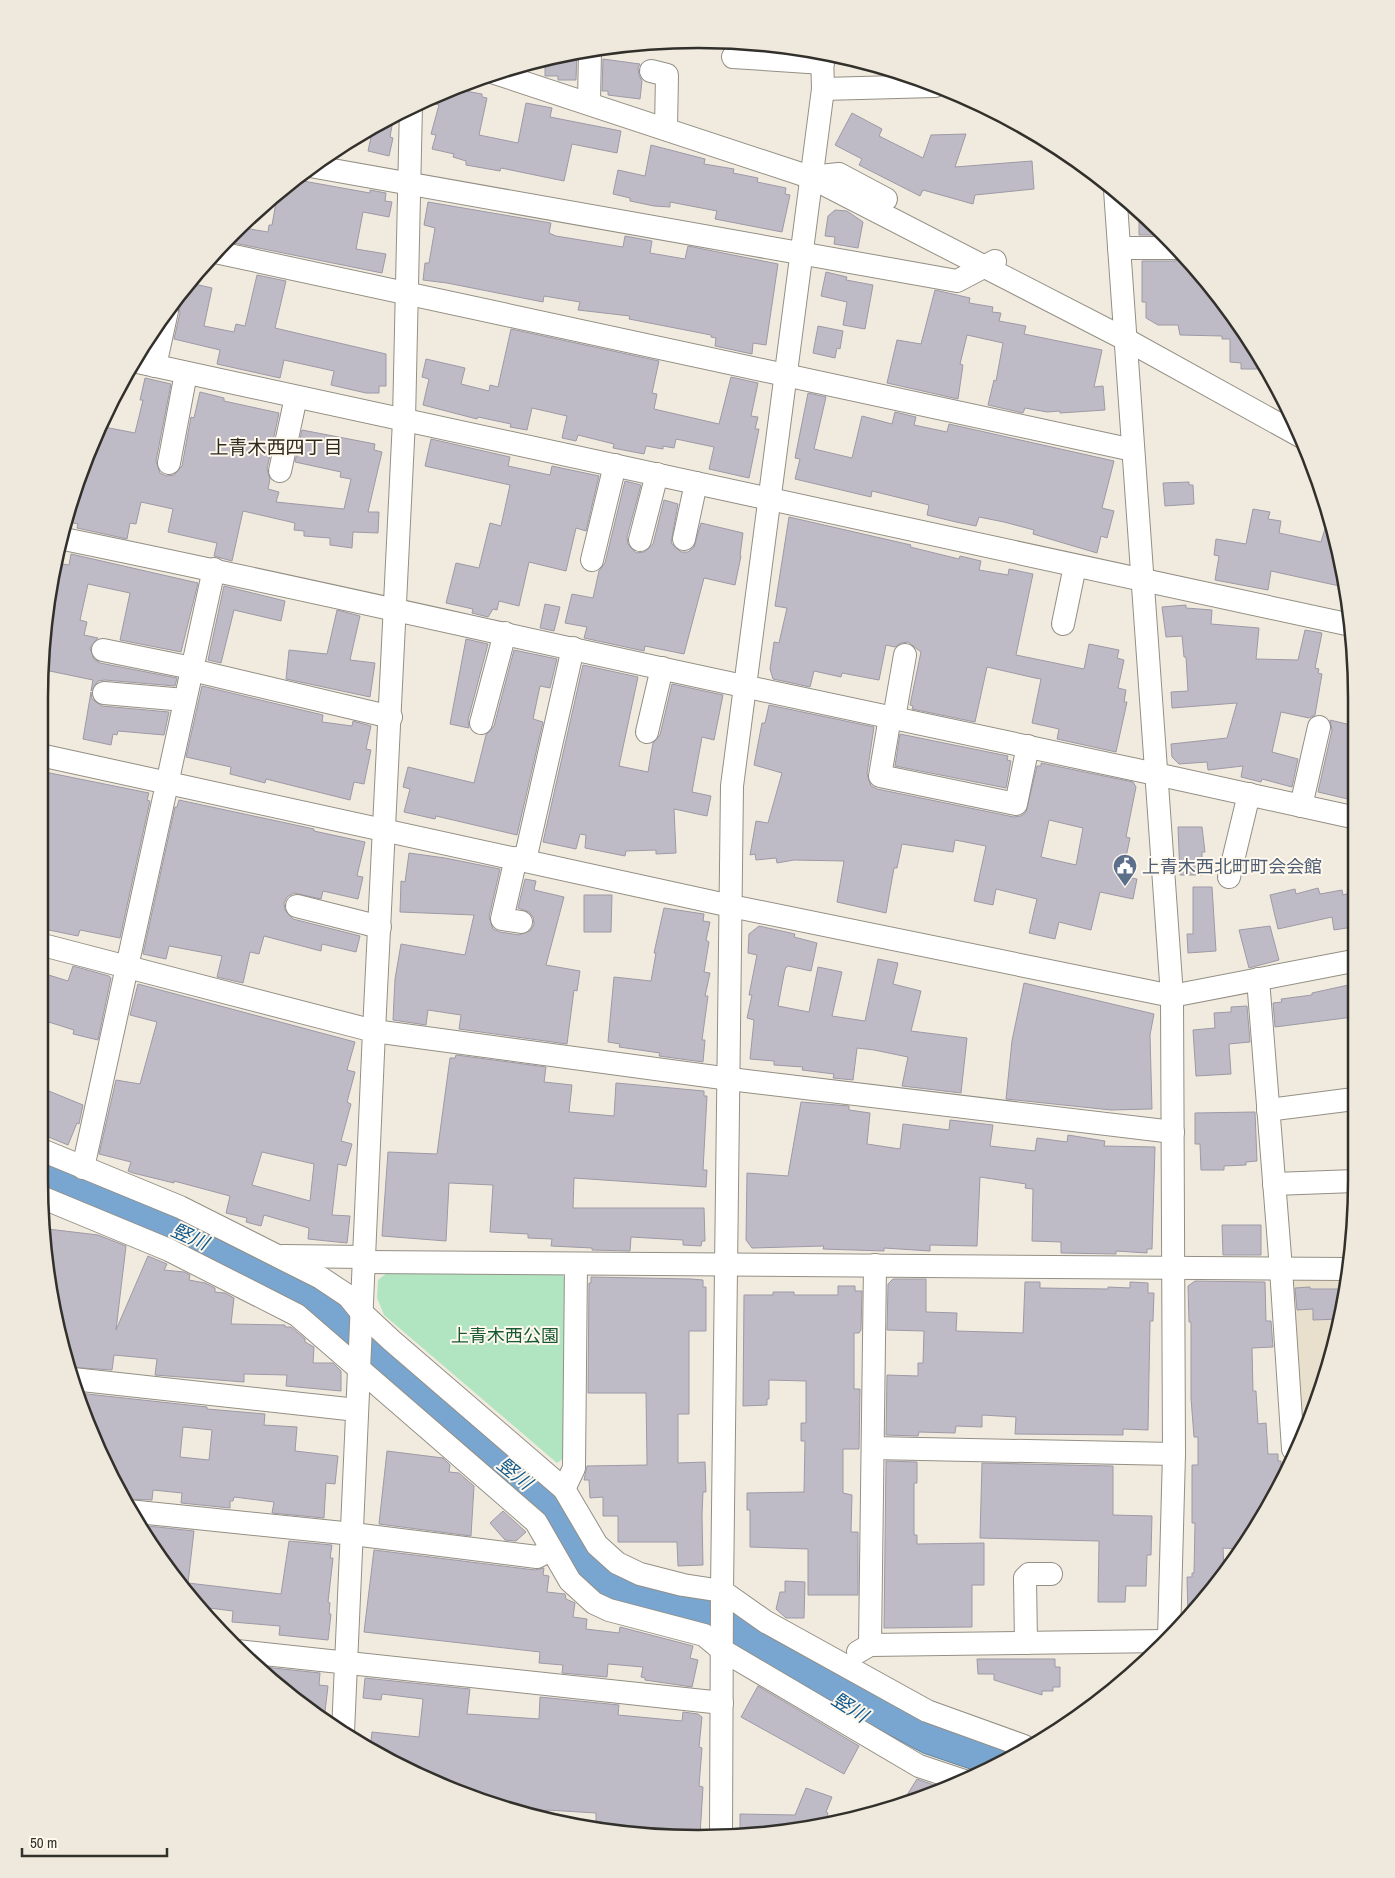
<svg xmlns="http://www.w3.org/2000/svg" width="1395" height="1878" font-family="'Archivo Narrow','Noto Sans JP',sans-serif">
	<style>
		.built { fill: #e8dfcd }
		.green { fill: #b1e5c1 }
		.water { fill: #78a6d1; stroke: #63839f }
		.building { fill: #bebbc7; stroke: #9d9aa6; fill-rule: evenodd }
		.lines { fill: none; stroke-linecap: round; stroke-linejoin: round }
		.minor-casing { stroke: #948f84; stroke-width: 24 }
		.minor { stroke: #fff; stroke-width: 22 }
		.labels { text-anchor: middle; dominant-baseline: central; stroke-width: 4; stroke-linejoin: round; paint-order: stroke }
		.service-label { font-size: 18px; fill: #4e5e75; stroke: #fff8ec; text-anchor: start }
		.park-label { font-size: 18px; fill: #185935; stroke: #fff8ec }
		.neighbourhood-label { font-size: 19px; fill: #2f2a21; stroke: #fff8ec }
		.water-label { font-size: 19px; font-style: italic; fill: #10598e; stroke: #fff8ec }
		.rim { fill: none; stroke: #32302b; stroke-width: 2.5 }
	</style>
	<rect width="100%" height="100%" fill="#f1ebdf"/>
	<path class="built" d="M1346 1277 1334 1351 1301 1431 1290 1282 1295 1278Z"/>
	<path class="green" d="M391 1270 560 1272 569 1283 570 1454 557 1463 384 1315 377 1298 378 1280Z"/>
	<path class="water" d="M39 1156 317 1281 541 1474 598 1553 692 1591 1017 1750 979 1772 923 1753 809 1692 619 1605 591 1590 300 1304 40 1186Z"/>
	<g class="building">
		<path d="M577 53 576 80H558V76H545V58Z"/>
		<path d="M603 59 640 64 638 68 639 75 642 81 640 99 608 95V91H602Z"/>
		<path d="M454 89 482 94V97L487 98 479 135 518 143 526 103 552 108 550 117 621 131 617 153 572 144 564 181 501 168 500 171 466 165V161L453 157 454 154 432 149 436 135 431 134 439 105 423 100Z"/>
		<path d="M852 113 882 129 879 136 923 158 931 135 966 134 955 167 1032 161 1034 189 975 195 973 204 923 190 920 196 859 165 862 159 835 145Z"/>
		<path d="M394 114 390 137 393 138 389 156 368 151 373 128Z"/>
		<path d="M651 145 705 159 704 164 734 169 733 173 758 178 757 182 786 188 785 194 790 195 782 232 715 219 717 211 670 202V207L654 206 630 201V198L613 194 618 170 645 176Z"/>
		<path d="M292 179 370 193V190L386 193 385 201 392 202 389 217 363 212 356 249 386 254 382 273 224 241 238 227 268 232 269 225H272L278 191Z"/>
		<path d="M428 202 551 223 549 233 556 236 623 247 625 236 652 241 650 253 685 259 688 246 778 264 766 345 753 343 752 354 715 346 716 338 711 337V335L629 319 630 316 578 310 580 302 544 296 543 302 447 283 423 280 425 263H429L435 228 424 225Z"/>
		<path d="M835 210 847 211 863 222 858 248 834 244 835 237 825 236 828 216Z"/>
		<path d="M1139 210 1151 222 1162 235H1139Z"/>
		<path d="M1184 257 1220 297 1262 369H1241V363L1230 362V339H1222V336L1180 335 1178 325H1158L1146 318V302H1142V261H1175Z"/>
		<path d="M826 272 847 277 846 280 873 285 865 329 843 325 847 302 821 296Z"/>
		<path d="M257 275 286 281 275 328 386 354V386H379V393H366L331 385 334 371 284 360 280 378 217 364 220 350 174 339 180 313 179 307 175 301 190 283 212 288 204 326 234 332 236 324 245 326Z"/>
		<path d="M935 290 970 298 969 303 993 307 992 312 1001 313 999 321 1026 326 1024 334 1102 350 1094 387 1103 386 1105 410 1060 413V411L1047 412 1025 408 1023 413 988 405 994 380 996 381 1003 343 967 335 960 364 963 365 958 399 887 383 897 340 921 344Z"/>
		<path d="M818 326 843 331 840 349 837 348 835 358 813 353Z"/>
		<path d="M511 329 659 361 652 393 657 394 654 409 719 424 731 377 758 383 751 416 758 417 755 429H759L749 478 709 469 714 447 676 439 674 448 663 446V449L646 446 644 454 613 448 614 444 578 435 576 441 562 438 567 416 532 408 527 430 510 427 511 424 478 417 477 419 423 405 429 379 422 377 426 359 465 368 461 384 489 391 490 385 498 387Z"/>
		<path d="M145 378 171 384 156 461 160 473 166 476 174 475 182 466 191 417 194 418 200 392 224 398V401L279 413 267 469 270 479 268 489 279 492 276 502 344 509 351 479 340 477 341 472 295 462 302 430 375 444 374 450 382 452 368 512H379L378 533 353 532 352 548 330 545V538L304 536V531L294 530 295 523 243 511 232 561 214 556 217 543 168 532 173 509 141 502 136 524 130 523 127 539 77 528 78 524 64 521 99 426 135 433 143 400H140Z"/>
		<path d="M808 393 826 397 814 449 852 458 862 416 892 424 895 412 916 417 914 425 947 432 949 424 1114 461 1102 508 1114 511 1107 538 1101 536 1097 553 1033 534 1034 530 1004 522 979 517 976 526 956 522 927 515 929 505 872 491 871 497 795 479 800 459 795 458Z"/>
		<path d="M431 439 510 457 508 466 550 475 552 466 599 476 586 531 576 528 566 571 529 562 519 606 499 601 497 610 493 609 488 617 472 613 473 609 446 603 456 563 479 568 490 523 501 526 510 485 425 466Z"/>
		<path d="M625 481 641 485 627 537 628 544 636 553 644 552 653 544 664 500 678 504 671 543 681 552H688L694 547 701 523 743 533 740 556H741L735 585 704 578 684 654 645 646 644 651 584 638 587 627 565 623 572 594 593 598 599 571 605 563Z"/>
		<path d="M1189 482V485H1193L1194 504 1165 506 1163 483Z"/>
		<path d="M1253 509 1270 512 1268 519 1281 521 1279 533 1321 542 1327 522 1344 587 1271 571 1268 590 1215 580 1219 556 1214 555 1216 539 1246 544Z"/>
		<path d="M789 517 911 545 910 547 959 559 960 556 981 561 979 570 1008 575 1009 569 1033 574 1016 655 1084 669 1089 644 1119 650 1117 658 1124 660 1118 688 1126 690 1124 702H1127L1116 752 1057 739 1059 729 1032 723 1041 679 1035 678 987 667 975 722 912 709 913 706 910 705 921 652 908 642 901 643 895 647 886 645 879 680 842 673 841 677 814 671 810 687 773 679 770 669 774 642 779 643 787 608 775 606Z"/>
		<path d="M71 554 198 583 181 652 120 640 130 593 88 584 80 620 87 622 84 635 98 638 90 648 94 659 100 663 177 678 175 686 105 680 98 681 91 691 93 680 40 669V655L55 563 69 565Z"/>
		<path d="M224 586 285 601 281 621 234 610 221 663 208 660Z"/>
		<path d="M545 604 560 607 554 631 540 628Z"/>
		<path d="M1186 605V608L1212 610 1211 624 1259 628 1256 659 1298 660 1305 630 1322 633 1315 668 1319 669 1318 673 1322 674 1315 715 1309 718 1281 712 1272 752 1298 759 1292 787 1262 779 1261 782 1241 777 1243 766 1208 770 1207 762 1179 764 1172 757 1171 744 1227 738 1237 703 1172 708 1171 692 1188 691 1186 657H1184L1182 636 1166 637 1162 607Z"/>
		<path d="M337 610 360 616 350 660 375 663 370 697 286 679 289 650 327 654Z"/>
		<path d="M466 639 488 644 468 720 469 728 450 724Z"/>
		<path d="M514 650 557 659 550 688 540 686 533 719 543 722 517 835 436 816 435 819 404 812 410 789 403 787 408 767 474 783 486 735 494 726Z"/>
		<path d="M583 665 638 677 619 766 648 772 653 743 660 735 672 684 723 695 714 740 702 737 692 792 711 796 707 816 674 809 676 853 656 854V850L626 851 625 856 585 848 586 835 580 834 576 849 543 842Z"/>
		<path d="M202 686 323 715 322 722 352 726 353 721 371 726 366 749 371 750 364 784 354 782 350 800 266 779 265 783 246 778 230 774 231 767 186 757Z"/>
		<path d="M91 692 92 699 102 706 169 712 164 735 118 731 117 735 113 734 111 745 83 739Z"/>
		<path d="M769 705 874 727 867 774 871 786 877 789 1014 817 1021 816 1026 812 1037 766H1041V763L1133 782 1136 787 1126 837 1130 838 1122 876 1137 879 1133 899 1100 892 1091 930 1059 922 1055 939 1029 933 1037 899 996 889 993 905 974 901 986 846 955 840 953 852 902 844 897 868H894L886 913 837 902 844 861 794 860 777 863 776 858 756 860 755 854 750 855 756 821 768 823 782 773 754 765 762 723H765ZM1049 820 1083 828 1076 865 1041 857Z"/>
		<path d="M1330 720 1351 725 1352 800 1318 792 1332 730Z"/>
		<path d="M900 734 1008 756 1007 760 1011 761 1006 788 895 766Z"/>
		<path d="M40 771 149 793 147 800 150 801 120 938 80 930 78 936 39 928Z"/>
		<path d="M179 800 314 829V831L365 842 357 876 363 877 358 899 323 891 321 899 294 893 287 897 284 903 285 910 293 919 360 936 356 952 322 944 321 951 264 936 259 954 250 952 243 983 217 977 222 956 169 946 166 959 143 954 175 807H177Z"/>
		<path d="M1178 827H1202L1205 852H1202V875H1180Z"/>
		<path d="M409 853 445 858 500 869 489 917 493 929 500 932 519 935 531 930 534 924 533 917 529 912 518 908 525 879 536 881 534 890 564 897 546 965 580 971 577 991 574 990 567 1044 459 1029 461 1015 428 1010 426 1025 393 1020 395 979 401 944 465 955 474 915 400 912 401 881 405 882Z"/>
		<path d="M1193 887H1212L1216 951 1188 953 1187 934H1193Z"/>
		<path d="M1318 888 1320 894 1342 890 1343 895 1350 893 1353 927 1334 930 1332 917 1278 929 1270 895 1295 889 1296 894Z"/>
		<path d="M584 895H612L611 932H584Z"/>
		<path d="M664 908 704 914 703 921 710 922 706 940 709 942 704 972 710 973 705 996H708L702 1040H705L703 1062 659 1056 660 1053 619 1047 620 1044 608 1042 614 977 651 981 656 953H654Z"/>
		<path d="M759 926 795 934 794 937 817 943 811 971 788 966 785 969 778 1006 809 1012 818 967 842 972 832 1016 865 1021 878 959 898 963 893 984 921 991 911 1031 967 1038 961 1093 902 1086 908 1057 874 1050 857 1048 853 1080 833 1078 834 1074 802 1070 803 1067 774 1065V1061L750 1059 754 1020 747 1018 752 995H749L757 955 748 953 749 934Z"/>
		<path d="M1270 926 1279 960 1249 968 1239 930Z"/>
		<path d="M73 966 109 976 111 978 98 1040 73 1034 74 1030 39 1019V972L68 981Z"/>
		<path d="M1024 983 1154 1014 1150 1035 1152 1109 1111 1110 1006 1099 1012 1041Z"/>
		<path d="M138 984 355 1042 347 1070 355 1072 347 1102 351 1104 341 1141 352 1144 346 1166 338 1164 332 1215 350 1216 347 1243 308 1239 309 1228 264 1215 261 1226 246 1222 247 1218 226 1213 230 1196 174 1181V1183L133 1173 128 1171 131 1162 99 1154 116 1080 140 1084 157 1022 130 1015ZM262 1152 314 1164 310 1201 252 1185Z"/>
		<path d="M1353 984V1017L1275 1027 1273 1003 1282 1002 1281 999 1312 995V993Z"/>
		<path d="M1247 1006 1250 1042 1229 1044 1231 1074 1196 1076 1193 1030 1215 1028 1214 1013 1231 1012V1007Z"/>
		<path d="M456 1055 546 1067 544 1082 572 1085 569 1112 614 1116 616 1083 704 1091V1096H707L703 1170H707L706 1187 574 1178 573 1208H704L705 1241H702L701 1246 683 1245V1240L631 1237 630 1251 592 1250V1248L551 1246 552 1239 528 1238V1234L490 1232 493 1185 449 1183 446 1241 382 1236 388 1152 437 1154 450 1058H455Z"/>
		<path d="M39 1087 83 1105 79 1124 77 1123 68 1145 39 1133Z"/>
		<path d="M801 1102 849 1106V1110L870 1113 867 1144 900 1149 903 1124 949 1130 950 1120 993 1125 990 1146 1035 1151 1037 1138 1067 1142 1068 1135 1105 1141 1104 1146 1155 1147 1152 1249H1147V1253L1116 1251V1254L1061 1253V1242L1032 1241 1033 1189 1025 1188 1026 1184 980 1177 977 1246 930 1245V1251L884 1248V1251L823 1249 824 1246 752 1248 746 1240 747 1173 788 1176Z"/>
		<path d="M1255 1112 1257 1161 1246 1162V1165L1224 1166V1170H1201L1200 1144H1195V1113Z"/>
		<path d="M1222 1225H1261V1255H1223Z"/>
		<path d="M48 1229 98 1235 126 1246 116 1330 148 1256 167 1264 164 1270 184 1272 190 1275 189 1280 205 1283 215 1288V1292L225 1293 234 1298 231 1324 285 1325V1327H291L305 1339V1342L314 1347 313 1363H333L341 1371V1391L286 1386 287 1375 244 1374V1382L155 1375 157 1359 114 1355 112 1370 68 1367 61 1351 47 1244Z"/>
		<path d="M591 1277 691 1279 703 1280V1287H706V1331H689V1414H678V1463L705 1462 706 1492H703L702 1515 703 1565 678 1566 677 1542H618V1516H603V1497L590 1498 589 1480H584L587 1466 647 1465 646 1393H588L589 1283H591Z"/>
		<path d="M893 1279H926V1312L957 1313 956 1331 1023 1333 1025 1282H1040V1288L1108 1289V1287L1130 1288V1282L1148 1283V1293H1154L1153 1321H1150L1148 1430 1123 1429V1435L1015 1434 1016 1417 982 1415V1427L956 1426 955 1433 919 1432 918 1436 886 1435 887 1375 918 1376V1363H923L924 1331 887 1330 888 1284Z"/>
		<path d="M1195 1281 1265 1282 1266 1321H1271L1273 1347 1252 1348 1253 1391H1256L1258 1424 1266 1423 1268 1454H1278V1461H1281V1478L1268 1510 1240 1549 1223 1548 1224 1572 1188 1619 1187 1577H1192V1573H1194L1195 1523H1192V1465H1198V1437H1194L1191 1398V1322H1189L1188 1286Z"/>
		<path d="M838 1286H855V1291H862L861 1330 859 1333H854V1389H860L859 1449H843V1493L852 1495 851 1532H858V1595H808V1549L750 1547V1510H747V1493L804 1492 805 1441H801V1423H806V1381L769 1380V1399H767V1405L743 1406 744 1295H773V1292H794V1295H838Z"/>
		<path d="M1310 1287V1289H1344L1339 1319 1313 1320V1309L1297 1310 1295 1288Z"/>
		<path d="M78 1393 207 1407V1409L265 1414 264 1425 297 1427 295 1451 338 1456 335 1484 326 1483 324 1518 272 1513 274 1502 234 1497 233 1501H230V1508L181 1503 182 1493 153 1490 152 1500 123 1499ZM183 1427 212 1430 209 1460 180 1457Z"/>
		<path d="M387 1451 443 1458 450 1465 449 1472 459 1473 474 1486 471 1536 379 1524Z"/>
		<path d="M886 1461 917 1462V1483H914V1535H917V1544L984 1543V1585H972V1627L884 1628Z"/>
		<path d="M982 1463 1113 1466V1515L1152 1516 1151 1555H1147L1146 1586H1126L1125 1602H1098L1099 1541 980 1538Z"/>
		<path d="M503 1511 526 1532 516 1541 505 1540 490 1523Z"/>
		<path d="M139 1525 194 1531 188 1583 281 1594 289 1541 332 1545 330 1558H333L328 1602 330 1603 329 1614H331L328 1640 279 1635 280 1626 232 1622 233 1611 201 1607Z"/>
		<path d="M374 1550 535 1570 544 1568 543 1575 549 1576 547 1592 565 1594 566 1599 575 1603 573 1617 587 1619 586 1629 619 1633 620 1627 693 1646 690 1658 698 1660 692 1687 645 1680V1678L641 1677 643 1667 608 1664 607 1677 562 1673 563 1665 539 1663 540 1652 364 1632Z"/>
		<path d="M785 1581 805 1582 804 1618H786L776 1609 780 1592H785Z"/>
		<path d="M977 1659H1055V1667H1060V1687H1053V1691H1042V1695L994 1680V1674H978Z"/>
		<path d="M255 1666 320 1673 319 1685 328 1686 324 1720 297 1703Z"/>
		<path d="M365 1678 470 1689 467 1714 539 1719 540 1697 619 1705 618 1715 682 1721 683 1712 698 1714 702 1717 699 1747 702 1748 699 1786 703 1787 700 1835 596 1828V1813L547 1810 546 1819 406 1771 370 1749 372 1732 419 1737 423 1699 382 1694 381 1700 363 1698Z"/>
		<path d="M758 1686 859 1746 844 1774 741 1717Z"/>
		<path d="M917 1779 948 1790 902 1803Z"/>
		<path d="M806 1788 832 1797 826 1812 828 1813 827 1816H835L836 1824 740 1838V1814L795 1815Z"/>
	</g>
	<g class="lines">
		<defs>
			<g id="minor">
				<path d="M733 57 823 63"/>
				<path d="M651 71 667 75 666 128"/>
				<path d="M495 73 810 177 1125 339 1302 437"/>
				<path d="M823 89 935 86"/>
				<path d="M589 102 590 51"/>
				<path d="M310 166 957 281 995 261"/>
				<path d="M810 177 839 174 886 199"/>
				<path d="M1115 190 1172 996 1174 1454 1169 1638"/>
				<path d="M1119 248H1175"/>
				<path d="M215 252 1133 450"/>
				<path d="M133 361 1351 625"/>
				<path d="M155 366 167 311"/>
				<path d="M169 463 186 373"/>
				<path d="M280 471 296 397"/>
				<path d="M59 538C290 585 518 638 748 687 949 730 1151 772 1352 817"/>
				<path d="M684 539 696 483"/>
				<path d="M640 540 657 474"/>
				<path d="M592 560 615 465"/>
				<path d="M1063 624 1075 566"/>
				<path d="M103 650 192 668"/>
				<path d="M192 670 391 717"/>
				<path d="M104 693 185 700"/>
				<path d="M890 717 880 776 1016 804 1028 746"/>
				<path d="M894 718 905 655"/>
				<path d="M481 723 505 633"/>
				<path d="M647 732 662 668"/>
				<path d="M40 755 731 906 1172 996 1353 961"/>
				<path d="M1301 806 1319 727"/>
				<path d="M516 858 502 919 521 922"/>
				<path d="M525 860 573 648"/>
				<path d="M1229 877 1249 794"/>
				<path d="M297 906 380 927"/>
				<path d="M39 944 374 1031 730 1079 1173 1132"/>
				<path d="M1258 979 1281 1269 1293 1449"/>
				<path d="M1268 1110 1354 1099"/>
				<path d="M39 1149 180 1207 321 1278 348 1296 361 1312 391 1340 564 1489 597 1545 617 1563 640 1574 683 1585 722 1591 766 1622 927 1711 1024 1746"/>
				<path d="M83 1168 214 569"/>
				<path d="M1274 1184 1355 1181"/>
				<path d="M41 1197 169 1250 297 1315 536 1522 570 1581 594 1603 609 1610 704 1635 722 1650 919 1766 964 1781"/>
				<path d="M283 1256 365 1257"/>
				<path d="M365 1262 1347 1269"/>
				<path d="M73 1379 357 1410"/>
				<path d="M873 1448 1174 1454"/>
				<path d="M564 1489 574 1468 576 1264"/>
				<path d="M128 1511 353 1534 537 1557 551 1550"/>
				<path d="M1026 1643 1025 1578 1029 1574H1051"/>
				<path d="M870 1645 875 1265"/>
				<path d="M237 1651 722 1703"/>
				<path d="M858 1652 870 1645 1165 1641"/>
				<path d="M343 1732 374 1031 404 420 411 105"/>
				<path d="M721 1837 722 1591 732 786 823 89 822 53"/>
			</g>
		</defs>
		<use href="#minor" class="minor-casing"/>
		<use href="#minor" class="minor"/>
	</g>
	<defs>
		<symbol id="civic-pin" viewBox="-11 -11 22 30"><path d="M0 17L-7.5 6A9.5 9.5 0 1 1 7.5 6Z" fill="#5c6f8a" stroke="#fff8ec"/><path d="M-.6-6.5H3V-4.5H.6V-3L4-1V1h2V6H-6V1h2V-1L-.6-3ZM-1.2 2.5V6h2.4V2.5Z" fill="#fff"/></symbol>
	</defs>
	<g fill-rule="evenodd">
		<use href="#civic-pin" x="1111" y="852" width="28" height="38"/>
	</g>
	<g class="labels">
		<g class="service-label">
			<text x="1142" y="866">上青木西北町町会会館</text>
		</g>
		<g class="park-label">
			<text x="505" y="1335">上青木西公園</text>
		</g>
		<g class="neighbourhood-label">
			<text x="276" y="447">上青木西四丁目</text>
		</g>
		<g class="water-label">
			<text transform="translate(190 1236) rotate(24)">竪川</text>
			<text transform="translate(515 1473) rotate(39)">竪川</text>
			<text transform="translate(850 1707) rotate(32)">竪川</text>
		</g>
	</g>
	<path d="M0 0H1395V1878H0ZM698 48H698A650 650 0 0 1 1348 698V1180A650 650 0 0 1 698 1830H698A650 650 0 0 1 48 1180V698A650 650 0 0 1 698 48Z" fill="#efe8dd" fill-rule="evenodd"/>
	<path class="rim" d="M698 48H698A650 650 0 0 1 1348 698V1180A650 650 0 0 1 698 1830H698A650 650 0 0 1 48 1180V698A650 650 0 0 1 698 48Z"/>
	<path d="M22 1848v8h145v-8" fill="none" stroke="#32302b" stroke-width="2.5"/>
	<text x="30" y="1848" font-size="15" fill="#32302b" stroke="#fff8ec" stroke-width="4" paint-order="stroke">50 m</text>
</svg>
